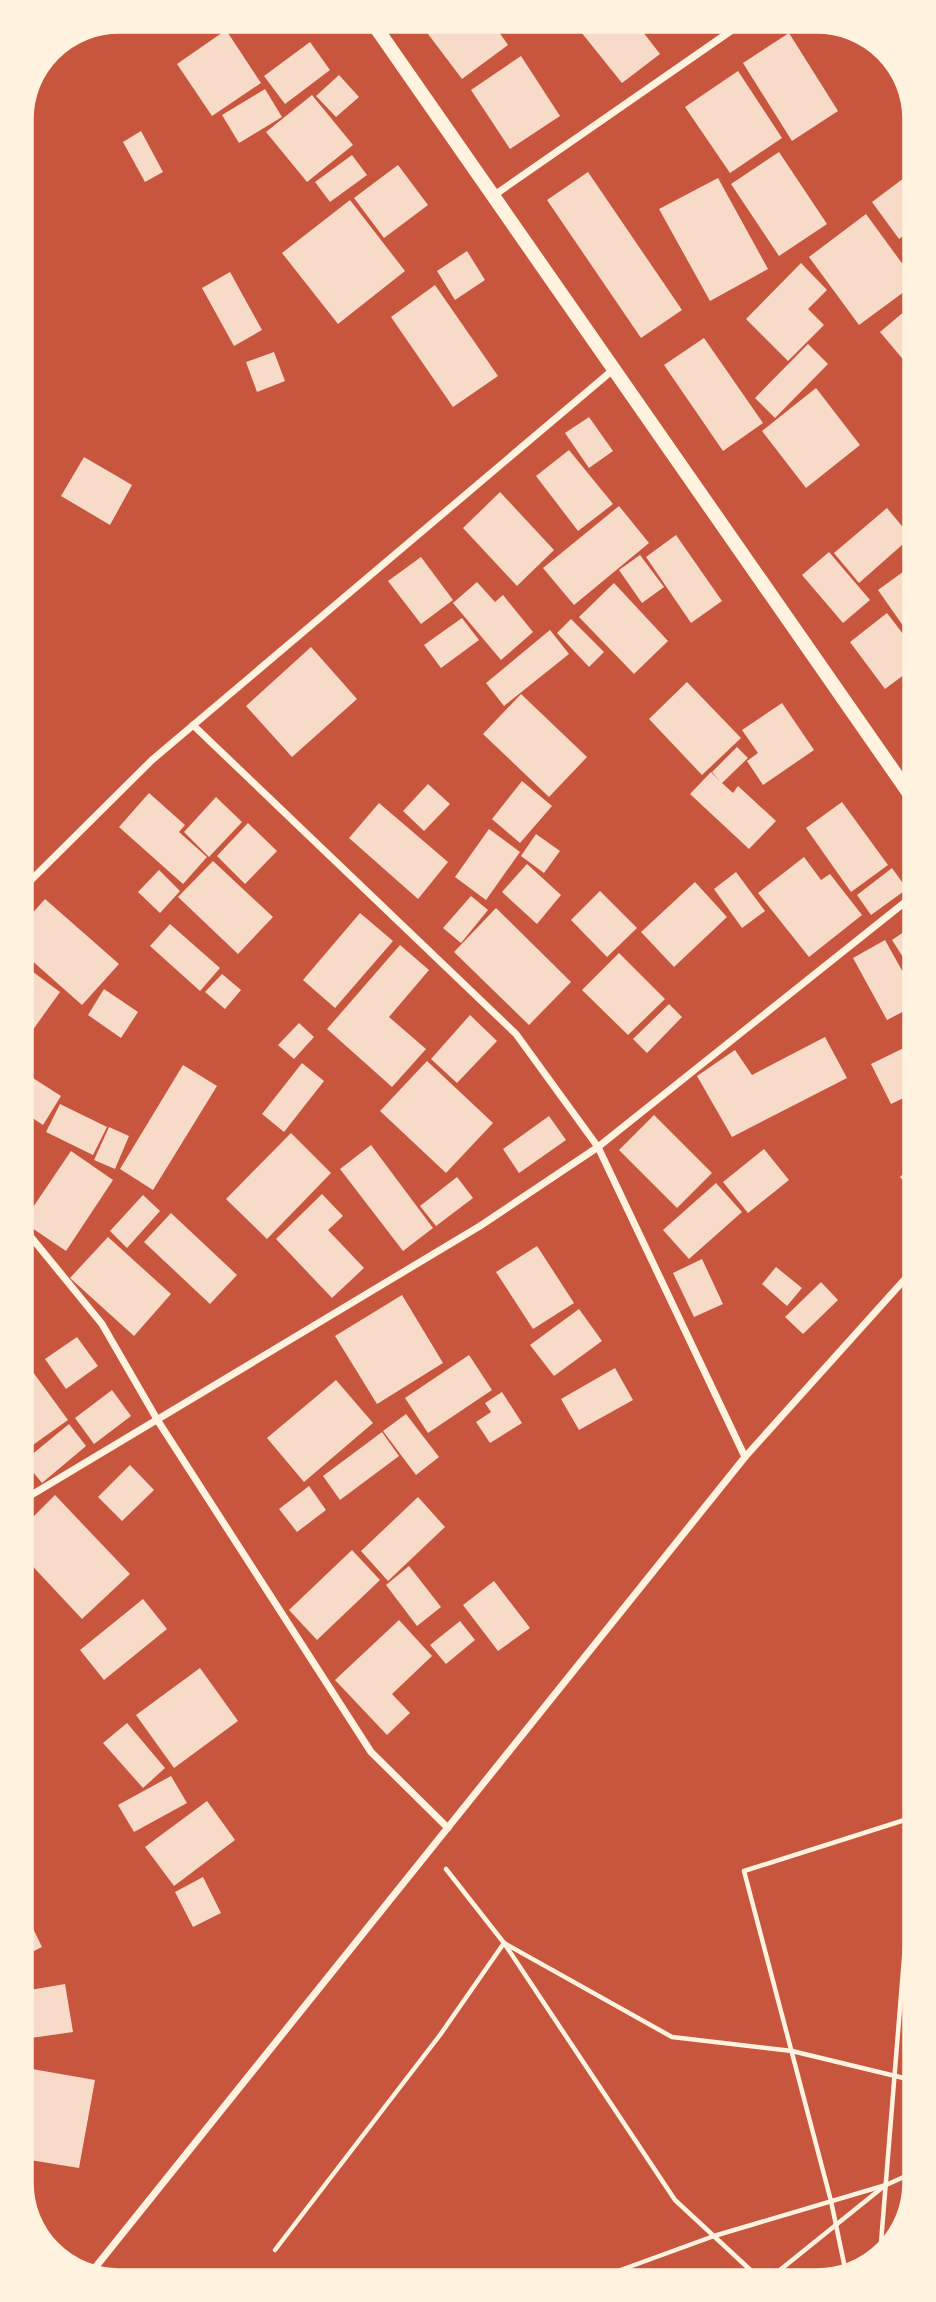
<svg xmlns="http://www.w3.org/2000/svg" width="936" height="2302" font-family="Commissioner,sans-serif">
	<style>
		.building { fill: #f7dbc8 }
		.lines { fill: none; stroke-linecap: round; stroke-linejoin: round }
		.path { stroke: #fff3e0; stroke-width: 4.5 }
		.minor { stroke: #fff3e0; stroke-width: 7 }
		.secondary { stroke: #fff3e0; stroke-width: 14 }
		.rim { fill: none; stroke: #fff3e0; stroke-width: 3.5 }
	</style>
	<rect width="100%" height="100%" fill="#c8553d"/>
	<g class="building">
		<path d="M431 19H490L508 45 462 79 422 26Z"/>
		<path d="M501 19H528L512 33Z"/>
		<path d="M539 19H564L548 32Z"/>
		<path d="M598 19H633L660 54 622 83 581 32Z"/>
		<path d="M226 30 261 83 212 116 177 64Z"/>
		<path d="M789 33 838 111 792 141 743 63Z"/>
		<path d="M310 42 330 70 285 104 264 76Z"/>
		<path d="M521 56 560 116 510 149 471 90Z"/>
		<path d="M738 71 782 138 730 173 685 107Z"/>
		<path d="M339 75 359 97 336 117 316 96Z"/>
		<path d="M265 89 282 117 239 143 222 115Z"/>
		<path d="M312 95 353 145 307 182 266 132Z"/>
		<path d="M141 131 163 172 145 182 123 142Z"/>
		<path d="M779 152 827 224 779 256 731 184Z"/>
		<path d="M352 155 367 175 330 202 315 182Z"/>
		<path d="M398 165 428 205 384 238 354 198Z"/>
		<path d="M588 172 682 310 641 338 547 200Z"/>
		<path d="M912 172V230L899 239 872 202Z"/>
		<path d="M718 178 768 269 710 301 659 209Z"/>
		<path d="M350 200 405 271 338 324 282 253Z"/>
		<path d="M866 214 912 277V286L859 325 809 257Z"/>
		<path d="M467 251 485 280 455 300 437 271Z"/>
		<path d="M801 263 827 290 808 309 824 325 788 361 746 319Z"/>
		<path d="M230 272 262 330 234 346 202 288Z"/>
		<path d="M435 285 498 376 453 407 391 317Z"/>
		<path d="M912 305V370L880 332Z"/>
		<path d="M704 338 763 423 723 451 664 365Z"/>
		<path d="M808 344 828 364 775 418 755 398Z"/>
		<path d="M274 352 285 381 257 392 246 362Z"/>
		<path d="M816 388 860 445 806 488 762 431Z"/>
		<path d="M589 417 613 451 589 468 565 433Z"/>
		<path d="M569 450 613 504 578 531 536 476Z"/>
		<path d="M84 457 132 485 110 525 61 496Z"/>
		<path d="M500 492 554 550 517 586 463 528Z"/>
		<path d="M619 506 649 543 574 605 543 568Z"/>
		<path d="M887 508 911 537 859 583 834 553Z"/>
		<path d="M676 535 722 601 691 623 646 557Z"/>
		<path d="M829 552 870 600 843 623 802 575Z"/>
		<path d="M640 555 664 587 642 603 619 570Z"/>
		<path d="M421 557 453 600 421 624 388 581Z"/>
		<path d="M907 569 913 577V640L878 590Z"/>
		<path d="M477 582 495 602 503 595 533 632 501 660 453 603Z"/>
		<path d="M614 583 668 641 634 674 579 617Z"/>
		<path d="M887 613 913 647V668L885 689 850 642Z"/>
		<path d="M462 618 479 640 441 668 424 645Z"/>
		<path d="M571 619 604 652 589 667 557 633Z"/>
		<path d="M550 630 569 654 504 706 486 683Z"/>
		<path d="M311 647 357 699 292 757 246 706Z"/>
		<path d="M687 682 741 738 702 775 649 719Z"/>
		<path d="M521 694 587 757 549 797 483 734Z"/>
		<path d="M782 703 814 750 763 785 747 761 758 753 742 730Z"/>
		<path d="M737 747 748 758 722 783 733 793 738 786 776 821 749 849 690 794 711 772 720 781 712 772Z"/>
		<path d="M522 781 552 806 520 843 492 819Z"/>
		<path d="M428 784 450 804 424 831 403 811Z"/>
		<path d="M149 793 185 825 179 832 207 857 183 884 119 827Z"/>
		<path d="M216 797 242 822 209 857 184 832Z"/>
		<path d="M842 802 888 865 851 892 806 828Z"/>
		<path d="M379 803 448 862 418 899 349 838Z"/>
		<path d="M248 823 277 851 245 884 217 856Z"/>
		<path d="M489 829 520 852 486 900 455 877Z"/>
		<path d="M536 834 560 851 544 873 521 856Z"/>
		<path d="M804 857 821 880 830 874 862 915 809 957 758 893Z"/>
		<path d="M213 861 273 917 238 954 178 897Z"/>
		<path d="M527 864 561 895 537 924 502 892Z"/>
		<path d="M892 868 907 889 871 915 857 895Z"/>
		<path d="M159 870 180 891 160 913 138 892Z"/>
		<path d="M736 872 765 911 742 928 714 889Z"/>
		<path d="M695 882 727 917 674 967 641 932Z"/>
		<path d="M600 891 637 928 607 957 571 920Z"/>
		<path d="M471 896 488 910 461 943 443 928Z"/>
		<path d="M45 899 119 964 82 1005 21 951V926Z"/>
		<path d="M496 908 571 982 529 1025 454 952Z"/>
		<path d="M360 913 393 941 335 1008 303 980Z"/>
		<path d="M170 924 220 968 200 991 150 946Z"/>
		<path d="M914 925V966L910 968 892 940Z"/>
		<path d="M885 940 914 992V1006L887 1020 853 958Z"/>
		<path d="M400 945 429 970 389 1017 426 1049 392 1087 327 1029Z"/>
		<path d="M619 953 665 999 628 1035 582 990Z"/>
		<path d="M21 963 60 992 22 1045 21 967Z"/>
		<path d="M222 974 241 990 225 1009 205 992Z"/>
		<path d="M104 989 138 1012 121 1038 88 1015Z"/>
		<path d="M669 1004 682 1017 647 1053 633 1039Z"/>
		<path d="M470 1015 497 1041 457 1083 431 1059Z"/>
		<path d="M299 1023 314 1037 294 1059 278 1045Z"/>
		<path d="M825 1037 847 1078 732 1137 697 1076 735 1050 752 1075Z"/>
		<path d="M914 1043V1093L891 1104 871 1064Z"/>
		<path d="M427 1061 493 1123 446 1173 380 1111Z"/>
		<path d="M302 1063 324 1081 284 1132 262 1114Z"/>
		<path d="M183 1065 217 1086 153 1190 120 1169Z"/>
		<path d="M22 1071 61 1096 43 1125 22 1111Z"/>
		<path d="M60 1104 107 1127 93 1155 46 1132Z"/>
		<path d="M654 1115 712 1173 677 1208 619 1150Z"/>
		<path d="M549 1116 566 1140 519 1173 503 1149Z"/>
		<path d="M109 1127 129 1136 115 1169 94 1160Z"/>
		<path d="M291 1133 331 1173 267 1239 226 1199Z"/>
		<path d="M371 1145 433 1228 403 1251 340 1169Z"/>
		<path d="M764 1149 789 1180 748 1213 723 1182Z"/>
		<path d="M71 1151 113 1180 66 1251 23 1222Z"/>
		<path d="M914 1164V1193L900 1177Z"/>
		<path d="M457 1177 473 1198 436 1226 420 1206Z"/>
		<path d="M716 1183 742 1212 689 1259 663 1230Z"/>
		<path d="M322 1194 343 1216 328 1230 364 1268 332 1298 276 1239Z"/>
		<path d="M143 1195 160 1211 127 1248 110 1231Z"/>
		<path d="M171 1213 237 1275 210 1304 144 1242Z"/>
		<path d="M108 1237 171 1294 134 1336 70 1278Z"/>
		<path d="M537 1246 574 1303 533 1329 496 1272Z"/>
		<path d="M702 1259 723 1304 694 1317 673 1273Z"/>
		<path d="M776 1267 802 1288 787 1306 762 1284Z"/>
		<path d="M821 1282 838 1300 803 1334 785 1317Z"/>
		<path d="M402 1295 443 1363 377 1404 335 1336Z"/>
		<path d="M579 1309 602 1341 554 1376 530 1345Z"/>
		<path d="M77 1337 98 1366 66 1389 45 1359Z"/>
		<path d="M469 1355 492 1390 428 1433 405 1398Z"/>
		<path d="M22 1357 68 1420 23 1452V1423Z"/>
		<path d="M615 1368 633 1400 579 1430 561 1399Z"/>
		<path d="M336 1380 373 1423 304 1482 267 1438Z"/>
		<path d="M112 1390 131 1416 94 1444 75 1418Z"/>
		<path d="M502 1392 522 1423 490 1443 476 1422 491 1412 485 1403Z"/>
		<path d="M406 1414 439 1457 416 1475 383 1431Z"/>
		<path d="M69 1424 86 1446 42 1483 24 1461Z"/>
		<path d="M382 1432 399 1456 340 1500 323 1476Z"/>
		<path d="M130 1465 154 1490 122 1521 98 1497Z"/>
		<path d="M309 1486 326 1510 297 1532 279 1509Z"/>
		<path d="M55 1495 130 1574 82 1619 23 1556V1527Z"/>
		<path d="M418 1497 445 1527 388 1581 361 1551Z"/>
		<path d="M352 1550 380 1580 317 1640 289 1610Z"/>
		<path d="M409 1566 441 1607 417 1626 386 1585Z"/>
		<path d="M494 1581 530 1628 498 1651 463 1605Z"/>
		<path d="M143 1599 167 1629 104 1680 80 1650Z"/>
		<path d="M399 1620 432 1656 392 1694 410 1713 387 1735 335 1680Z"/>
		<path d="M460 1621 475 1640 446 1664 430 1645Z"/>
		<path d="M200 1668 238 1721 174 1768 136 1715Z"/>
		<path d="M127 1723 165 1768 143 1788 103 1743Z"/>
		<path d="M171 1776 187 1803 134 1832 118 1805Z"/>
		<path d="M207 1801 235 1840 174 1886 145 1847Z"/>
		<path d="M203 1877 221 1913 193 1927 175 1892Z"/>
		<path d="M26 1914 42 1947 24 1956V1915Z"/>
		<path d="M65 1984 73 2032 24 2039V1991Z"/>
		<path d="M32 2069 95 2080 79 2168 24 2159V2115Z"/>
	</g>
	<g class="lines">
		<g class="path">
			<path d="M446 1869 504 1943 675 2200 759 2278"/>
			<path d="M275 2250 440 2035 504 1943 672 2037 792 2051 916 2081"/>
			<path d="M880 2255 916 1810"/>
			<path d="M770 2278 883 2187"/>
			<path d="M847 2278 831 2201 744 1871 914 1817"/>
			<path d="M596 2279 714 2236 886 2185 917 2171"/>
		</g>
		<g class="minor">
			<path d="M493 196 748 19"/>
			<path d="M193 725 516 1034 598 1147 745 1457"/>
			<path d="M21 890 152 760 614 369"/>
			<path d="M22 1226 102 1324 158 1421 371 1752 448 1828"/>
			<path d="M23 1500 480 1226 598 1147 914 895"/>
			<path d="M90 2274 745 1457 914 1269"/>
		</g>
		<path class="secondary" d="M370 19 913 799"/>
	</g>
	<path d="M0 0H936V2302H0ZM119 32H817A87 87 0 0 1 904 119V2183A87 87 0 0 1 817 2270H119A87 87 0 0 1 32 2183V119A87 87 0 0 1 119 32Z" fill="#fff3e0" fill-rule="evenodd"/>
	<path class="rim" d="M119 32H817A87 87 0 0 1 904 119V2183A87 87 0 0 1 817 2270H119A87 87 0 0 1 32 2183V119A87 87 0 0 1 119 32Z"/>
</svg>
